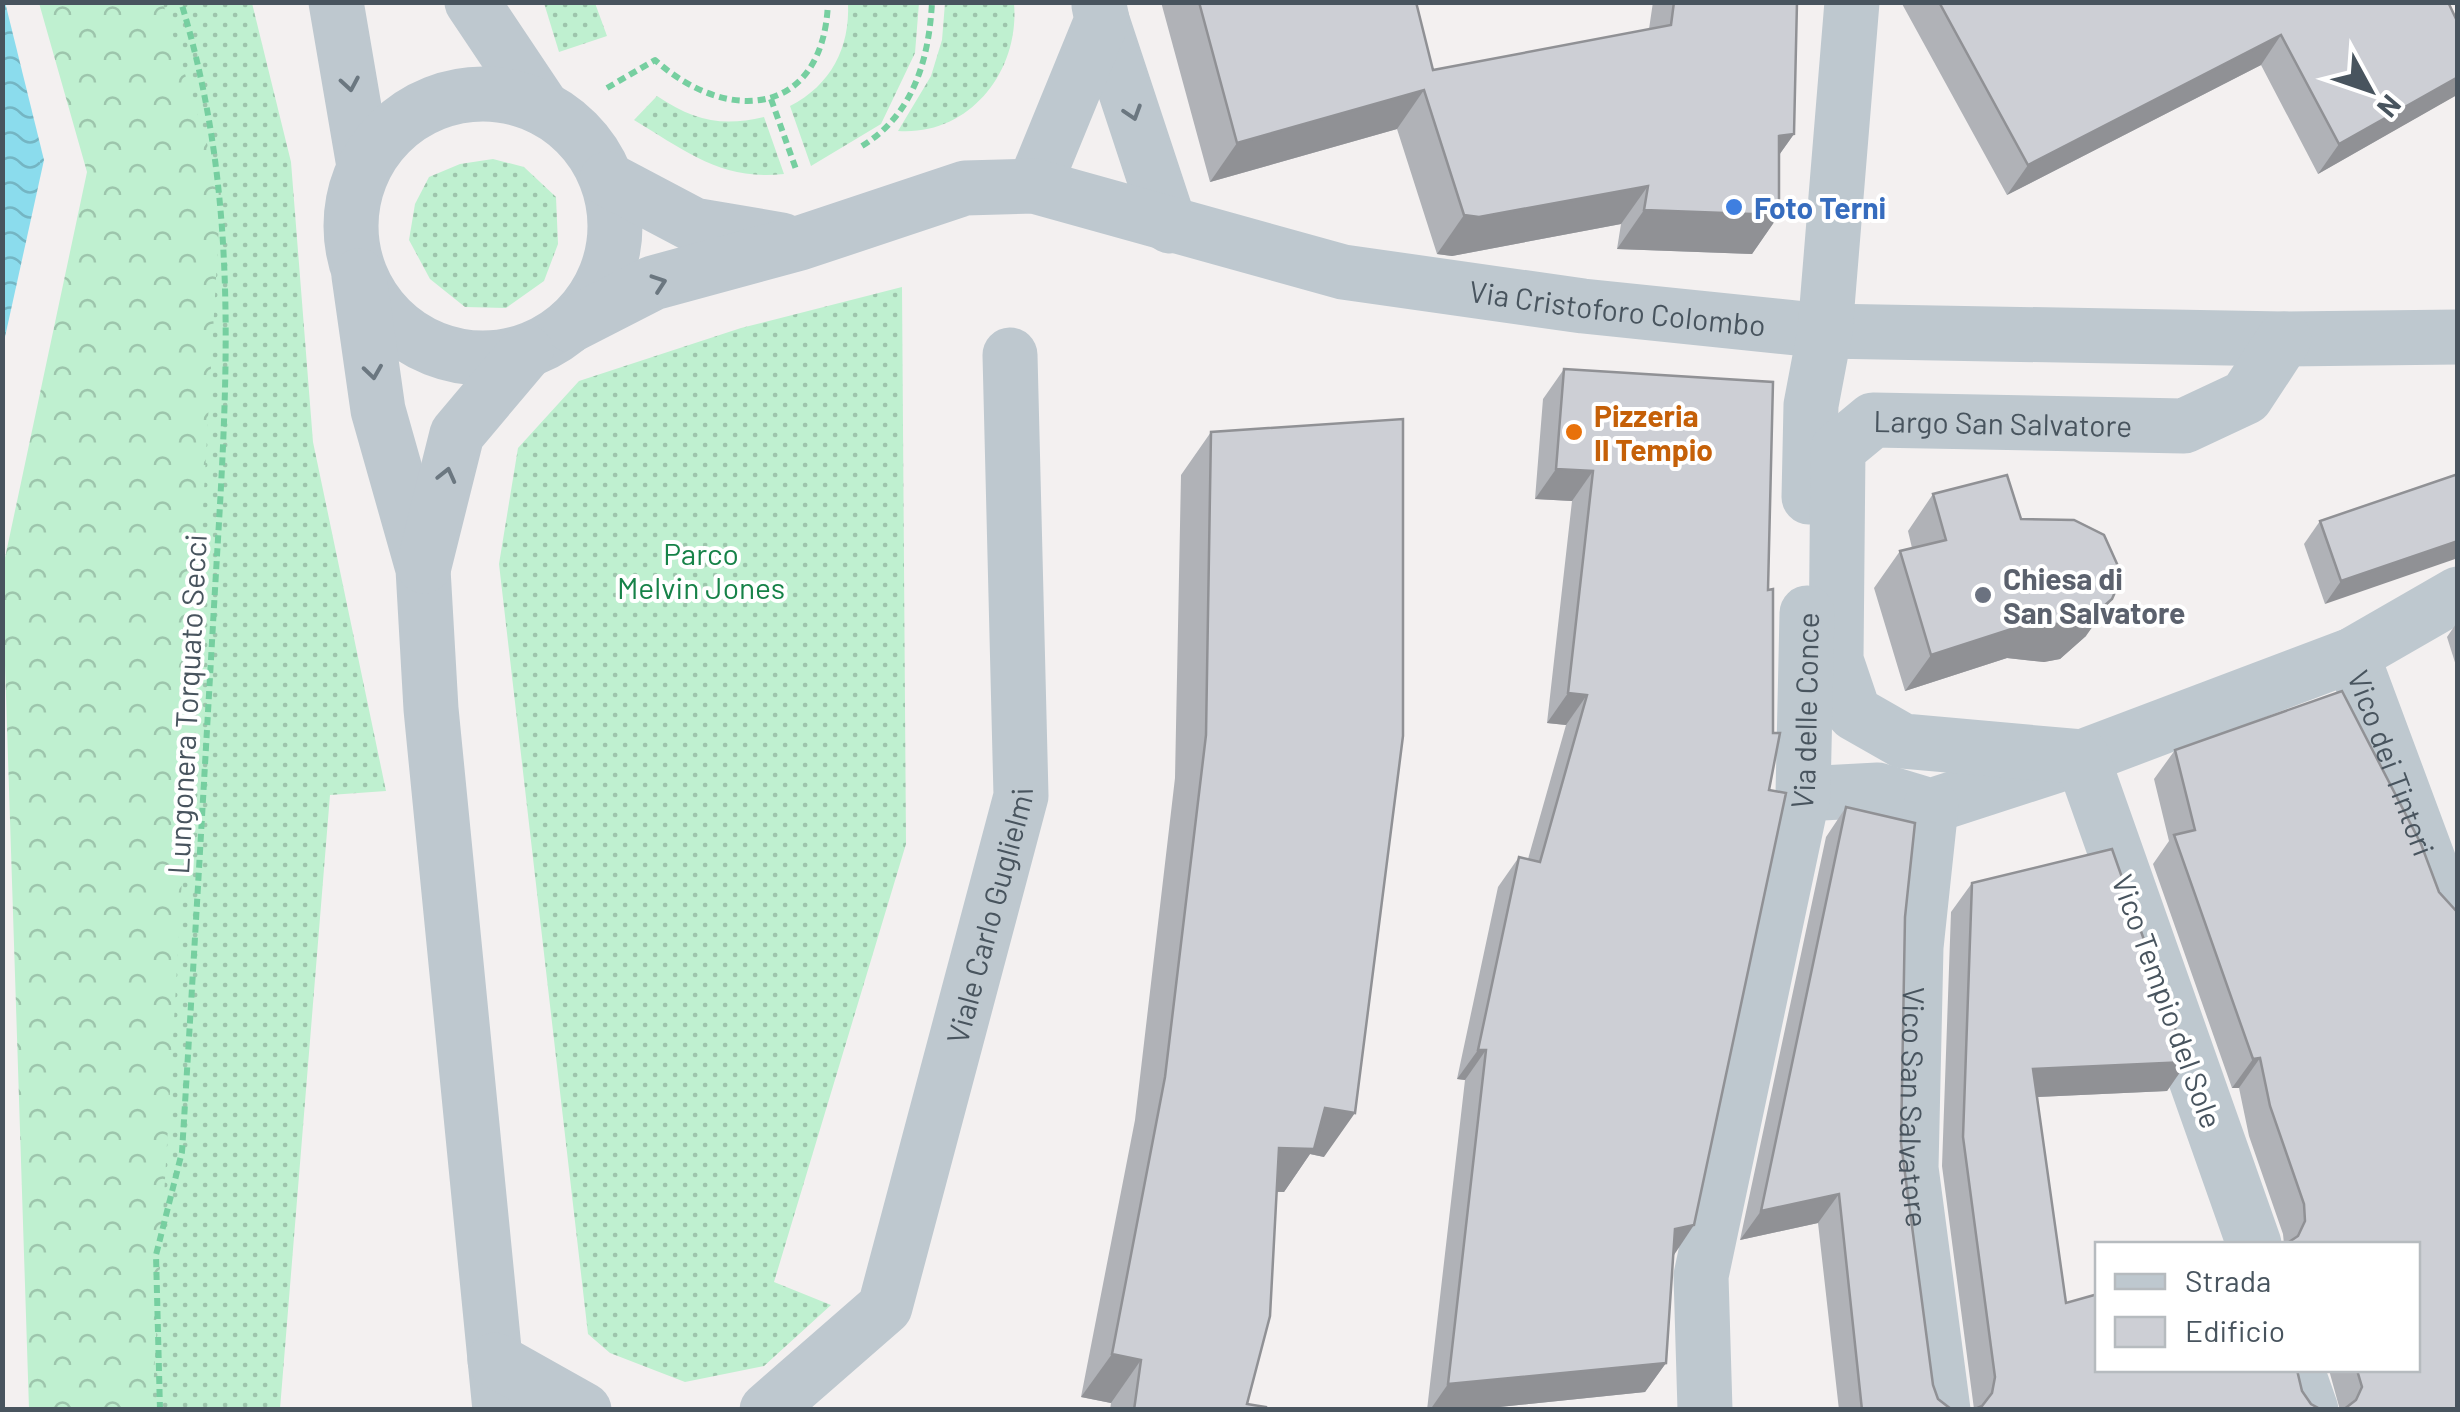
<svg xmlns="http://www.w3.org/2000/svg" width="2460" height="1412" font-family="Barlow,sans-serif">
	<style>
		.grass { fill: url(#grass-dots) }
		.forest { fill: url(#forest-crowns) }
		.water { fill: url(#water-waves) }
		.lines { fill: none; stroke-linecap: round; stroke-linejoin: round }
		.path { stroke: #76cfa0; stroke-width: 6; stroke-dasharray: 8 5; stroke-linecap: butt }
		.minor { stroke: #bec8cf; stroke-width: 55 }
		.wall { fill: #b0b2b7 }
		.shaded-wall { fill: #909195 }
		.building { fill: #cdcfd5; stroke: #909195; stroke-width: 2.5 }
		.oneway { stroke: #6b7780 }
		.shop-dot { fill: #3f7fe0; stroke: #fff; stroke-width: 4 }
		.food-dot { fill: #e8710a; stroke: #fff; stroke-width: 4 }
		.worship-dot { fill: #6b7280; stroke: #fff; stroke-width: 4 }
		.labels { text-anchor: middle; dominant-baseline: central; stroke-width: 8; stroke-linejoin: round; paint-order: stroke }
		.shop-label { font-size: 30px; font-weight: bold; fill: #366cbe; stroke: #fff; text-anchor: start }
		.street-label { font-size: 30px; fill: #48545e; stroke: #fff }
		.food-label { font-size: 30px; font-weight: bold; fill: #c56008; stroke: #fff; text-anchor: start }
		.park-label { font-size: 30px; fill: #168248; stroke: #fff }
		.worship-label { font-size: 30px; font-weight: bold; fill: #5b616d; stroke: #fff; text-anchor: start }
	</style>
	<defs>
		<pattern id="grass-dots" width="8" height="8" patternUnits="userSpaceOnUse" patternTransform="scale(2.5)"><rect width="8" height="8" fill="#bff0d0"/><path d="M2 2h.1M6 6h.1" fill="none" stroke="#9dc5ac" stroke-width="1.8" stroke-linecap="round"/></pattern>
		<pattern id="forest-crowns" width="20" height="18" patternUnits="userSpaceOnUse" patternTransform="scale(2.5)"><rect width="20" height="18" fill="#bff0d0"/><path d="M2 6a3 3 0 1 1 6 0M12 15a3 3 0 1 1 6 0" fill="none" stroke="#9dc5ac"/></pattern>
		<pattern id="water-waves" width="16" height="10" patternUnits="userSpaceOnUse" patternTransform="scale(2.5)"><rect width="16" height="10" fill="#8bdced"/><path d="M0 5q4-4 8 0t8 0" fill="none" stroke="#74b5c3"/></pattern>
	</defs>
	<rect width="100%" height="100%" fill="#f3f0f0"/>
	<g class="grass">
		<path d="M138 3H252L291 162 313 442 386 791 330 795 280 1409H151Z"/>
		<path d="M544 3H595L607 36 559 52Z"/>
		<path d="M848 3H919L915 53 881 124 811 166 790 106C831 85 850 48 848 3Z"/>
		<path d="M945 3H1014C1020 72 969 136 898 131L931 76 942 40Z"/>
		<path d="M657 96C694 121 722 127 764 117L784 174C721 181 686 151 634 120Z"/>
		<path d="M493 159 524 167 556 197 558 244 544 281 506 308 465 307 430 279 409 240 415 204 429 177 460 164Z"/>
		<path d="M902 287 906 844 774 1282 831 1305 764 1366 685 1382 610 1353 588 1334 499 564 518 448 579 381 741 328Z"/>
	</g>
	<path class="forest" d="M39 3H163L221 190 152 1409H29L2 572 87 172Z"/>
	<path class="water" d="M5 2 44 160 3 346 2 3Z"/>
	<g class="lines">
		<g class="path">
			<path d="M607 88 655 60C729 126 824 116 828 2"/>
			<path d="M771 99 797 172"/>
			<path d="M862 146C913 115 929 60 932 2"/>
			<path d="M160 1410 156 1255 182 1152C193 976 203 800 213 624 225 409 245 212 181 2"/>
		</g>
		<g class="minor">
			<path d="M336 2 364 166"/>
			<path d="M472 2 543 108"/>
			<path d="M1102 20 1170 226"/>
			<circle cx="483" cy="226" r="132"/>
			<path d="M607 179 694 225 782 240"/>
			<path d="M1034 186 1102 20 1099 5"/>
			<path d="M359 276 378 410 423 569 431 709 500 1410"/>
			<path id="s1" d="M571 325 653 283 800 243 965 188 1034 186 1343 272 1583 306 1825 331 2284 339 2458 337"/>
			<path d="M1809 497 1811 405 1825 331 1852 2"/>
			<path d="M424 566 457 434 526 352"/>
			<path id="s2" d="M2352 655 2445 905 2458 925"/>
			<path d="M1803 794 1878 790 1931 806 2082 757 2352 655 2458 594"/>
			<path id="s3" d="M1931 806 1916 947 1911 1168 1943 1410"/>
			<path id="s4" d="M2254 1244 2082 757 1903 741 1854 713 1836 660 1838 449 1873 420 2184 426 2246 397 2284 339"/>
			<path d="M495 1360 584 1410"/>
			<path d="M2297 1370 2311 1410"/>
			<path id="s5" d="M767 1410 885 1307 1021 796 1010 355"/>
			<path id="s6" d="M1705 1410 1701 1276 1803 794 1807 613"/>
		</g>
	</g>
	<g class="wall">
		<path d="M1161 2H1416L1433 70 1649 29 1653 2H1797L1794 134 1779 155V215L1752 254 1617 249 1621 224 1452 256 1437 254 1397 129 1210 182Z"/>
		<path d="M1901 2H2448L2458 23V94L2318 174 2261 65 2007 195Z"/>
		<path d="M1564 369 1773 382 1673 1255 1666 1363 1645 1392 1470 1410H1427L1465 1080 1457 1079 1498 887 1519 857 1528 859 1566 725 1547 723 1572 501 1535 499 1543 399Z"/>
		<path d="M1211 432 1324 1157 1310 1154 1284 1192H1277L1247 1404 1266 1410H1110L1111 1403 1081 1397 1135 1120 1175 778 1181 475Z"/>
		<path d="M2457 474 2325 604 2304 544 2320 521Z"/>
		<path d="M1933 494 2021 519 2086 636 2060 659 2044 662 2007 658 1905 691 1874 588 1900 551 1912 548 1908 531Z"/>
		<path d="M2458 621V672L2447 637Z"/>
		<path d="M2175 750 2439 892 2458 1410H2340L2329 1370H2418L2284 1244 2283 1234 2249 1136 2239 1088H2232L2153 864 2169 841 2154 779Z"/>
		<path d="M1846 807 1905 917 1901 1143 1933 1385 1938 1399 1951 1409 1955 1410H1839L1818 1223 1740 1240 1826 837Z"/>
		<path d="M1972 883 2187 1062 2167 1091 2037 1097 2066 1303 2098 1370 1974 1409 1942 1166 1951 912Z"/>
	</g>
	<g class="shaded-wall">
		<path d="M2281 35 2261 65 2007 195 2028 165Z"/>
		<path d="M2458 77 2457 95 2318 174 2339 144Z"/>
		<path d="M1424 90 1397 129 1210 182 1237 143Z"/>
		<path d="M1794 134 1767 172 1779 136Z"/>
		<path d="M1648 186 1621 224 1452 256 1437 254 1464 215Z"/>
		<path d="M1644 210 1779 215 1752 254 1617 249Z"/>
		<path d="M1556 469 1593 471 1572 501 1535 499Z"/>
		<path d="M2458 541V558L2325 604 2341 581Z"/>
		<path d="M2112 599 2086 636 2060 659 2044 662 2007 658 1905 691 1931 655 2033 622Z"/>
		<path d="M1568 693 1587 695 1566 725 1547 723Z"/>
		<path d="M1478 1050H1486L1465 1080 1457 1079Z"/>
		<path d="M2260 1058 2239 1088H2232L2253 1059Z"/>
		<path d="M2187 1062 2167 1091 2013 1098 2033 1069Z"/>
		<path d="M1325 1108 1355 1113 1324 1157 1310 1154 1284 1192 1248 1191 1279 1148Z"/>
		<path d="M1839 1194 1818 1223 1740 1240 1761 1211Z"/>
		<path d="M1694 1225 1674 1255 1675 1229Z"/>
		<path d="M1112 1354 1141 1360 1111 1403 1081 1397Z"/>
		<path d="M1666 1363 1645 1392 1470 1410H1430L1448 1384Z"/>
	</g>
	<g class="building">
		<path d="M1199 2H1416L1433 70 1671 25 1674 2H1797L1794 134 1779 136V215L1644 210 1648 186 1479 217 1464 215 1424 90 1237 143Z"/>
		<path d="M1939 2H2448L2458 23V77L2339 144 2281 35 2028 165Z"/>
		<path d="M1564 369 1773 382 1768 590 1773 589V733H1780L1769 790 1786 793 1694 1225 1675 1229 1666 1363 1448 1384 1486 1050H1478L1519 857 1540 862 1587 695 1568 693 1593 471 1556 469Z"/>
		<path d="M1403 419V736L1355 1113 1325 1108 1314 1149 1279 1148 1270 1316 1247 1404 1266 1407V1410H1134L1141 1360 1112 1354 1165 1077 1206 735 1211 432Z"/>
		<path d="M2458 474V541L2341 581 2320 521Z"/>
		<path d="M2007 475 2021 519 2074 520 2104 535 2118 566 2119 583 2112 599 2086 622 2070 625 2033 622 1931 655 1900 551 1946 540 1933 494Z"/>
		<path d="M2342 691 2421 844 2439 892 2458 913V1410H2343L2356 1400 2362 1387 2357 1370H2418V1244H2266H2286L2298 1236 2305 1221 2304 1204 2270 1106 2260 1058 2253 1059 2174 835 2195 830 2175 750Z"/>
		<path d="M1846 807 1915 823 1905 917 1901 1143 1933 1385 1938 1399 1951 1409 1955 1410H1862L1839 1194 1761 1211Z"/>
		<path d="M2112 849 2187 1062 2033 1069 2066 1303 2098 1294V1370H2297L2302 1391 2311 1404 2322 1410H1973L1982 1406 1992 1393 1995 1377 1963 1137 1972 883Z"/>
	</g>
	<defs><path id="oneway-chevron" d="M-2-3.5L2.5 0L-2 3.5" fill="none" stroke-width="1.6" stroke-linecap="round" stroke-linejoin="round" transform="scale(2.5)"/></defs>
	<g class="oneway">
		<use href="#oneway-chevron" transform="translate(350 84) rotate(80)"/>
		<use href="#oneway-chevron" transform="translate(1133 113) rotate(72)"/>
		<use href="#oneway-chevron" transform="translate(659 283) rotate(-19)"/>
		<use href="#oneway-chevron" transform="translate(373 372) rotate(82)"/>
		<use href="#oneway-chevron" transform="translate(447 475) rotate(-76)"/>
	</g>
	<circle class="shop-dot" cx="1734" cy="207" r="10"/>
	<circle class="food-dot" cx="1574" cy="432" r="10"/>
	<circle class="worship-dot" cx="1983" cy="595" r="10"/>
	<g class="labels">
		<g class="shop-label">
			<text x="1754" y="207">Foto Terni</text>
		</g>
		<g class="street-label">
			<text stroke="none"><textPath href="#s1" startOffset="1085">Via Cristoforo Colombo</textPath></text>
			<text stroke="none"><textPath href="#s4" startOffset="1195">Largo San Salvatore</textPath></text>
			<text transform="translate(186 704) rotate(-87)">Lungonera Torquato Secci</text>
			<text stroke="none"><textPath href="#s6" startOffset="710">Via delle Conce</textPath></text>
			<text stroke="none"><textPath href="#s2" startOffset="115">Vico dei Tintori</textPath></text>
			<text stroke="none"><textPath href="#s5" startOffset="562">Viale Carlo Guglielmi</textPath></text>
			<text transform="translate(2168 1001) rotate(70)">Vico Tempio del Sole</text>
			<text stroke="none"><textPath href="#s3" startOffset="302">Vico San Salvatore</textPath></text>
		</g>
		<g class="food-label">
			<text x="1594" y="415">Pizzeria<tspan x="1594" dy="34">Il Tempio</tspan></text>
		</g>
		<g class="park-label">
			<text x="701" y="553">Parco<tspan x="701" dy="34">Melvin Jones</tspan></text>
		</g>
		<g class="worship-label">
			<text x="2003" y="578">Chiesa di<tspan x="2003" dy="34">San Salvatore</tspan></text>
		</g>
	</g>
	<rect width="2460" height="1412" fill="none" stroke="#48545e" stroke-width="10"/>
	<rect x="2095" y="1242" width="325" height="130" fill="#ffffff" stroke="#b6bbbf" stroke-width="2.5"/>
	<rect x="2115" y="1274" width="50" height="15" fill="#bec8cf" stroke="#b6bbbf" stroke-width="2.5"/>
	<text x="2185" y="1292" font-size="30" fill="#48545e">Strada</text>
	<rect x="2115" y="1317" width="50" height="30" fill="#cdcfd5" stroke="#b6bbbf" stroke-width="2.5"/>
	<text x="2185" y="1342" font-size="30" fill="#48545e">Edificio</text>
	<g transform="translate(2370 90) rotate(130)" stroke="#ffffff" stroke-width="8" paint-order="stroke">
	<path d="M0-8L18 38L0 25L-18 38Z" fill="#48545e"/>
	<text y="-15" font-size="28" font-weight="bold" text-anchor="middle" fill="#48545e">N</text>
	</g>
</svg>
